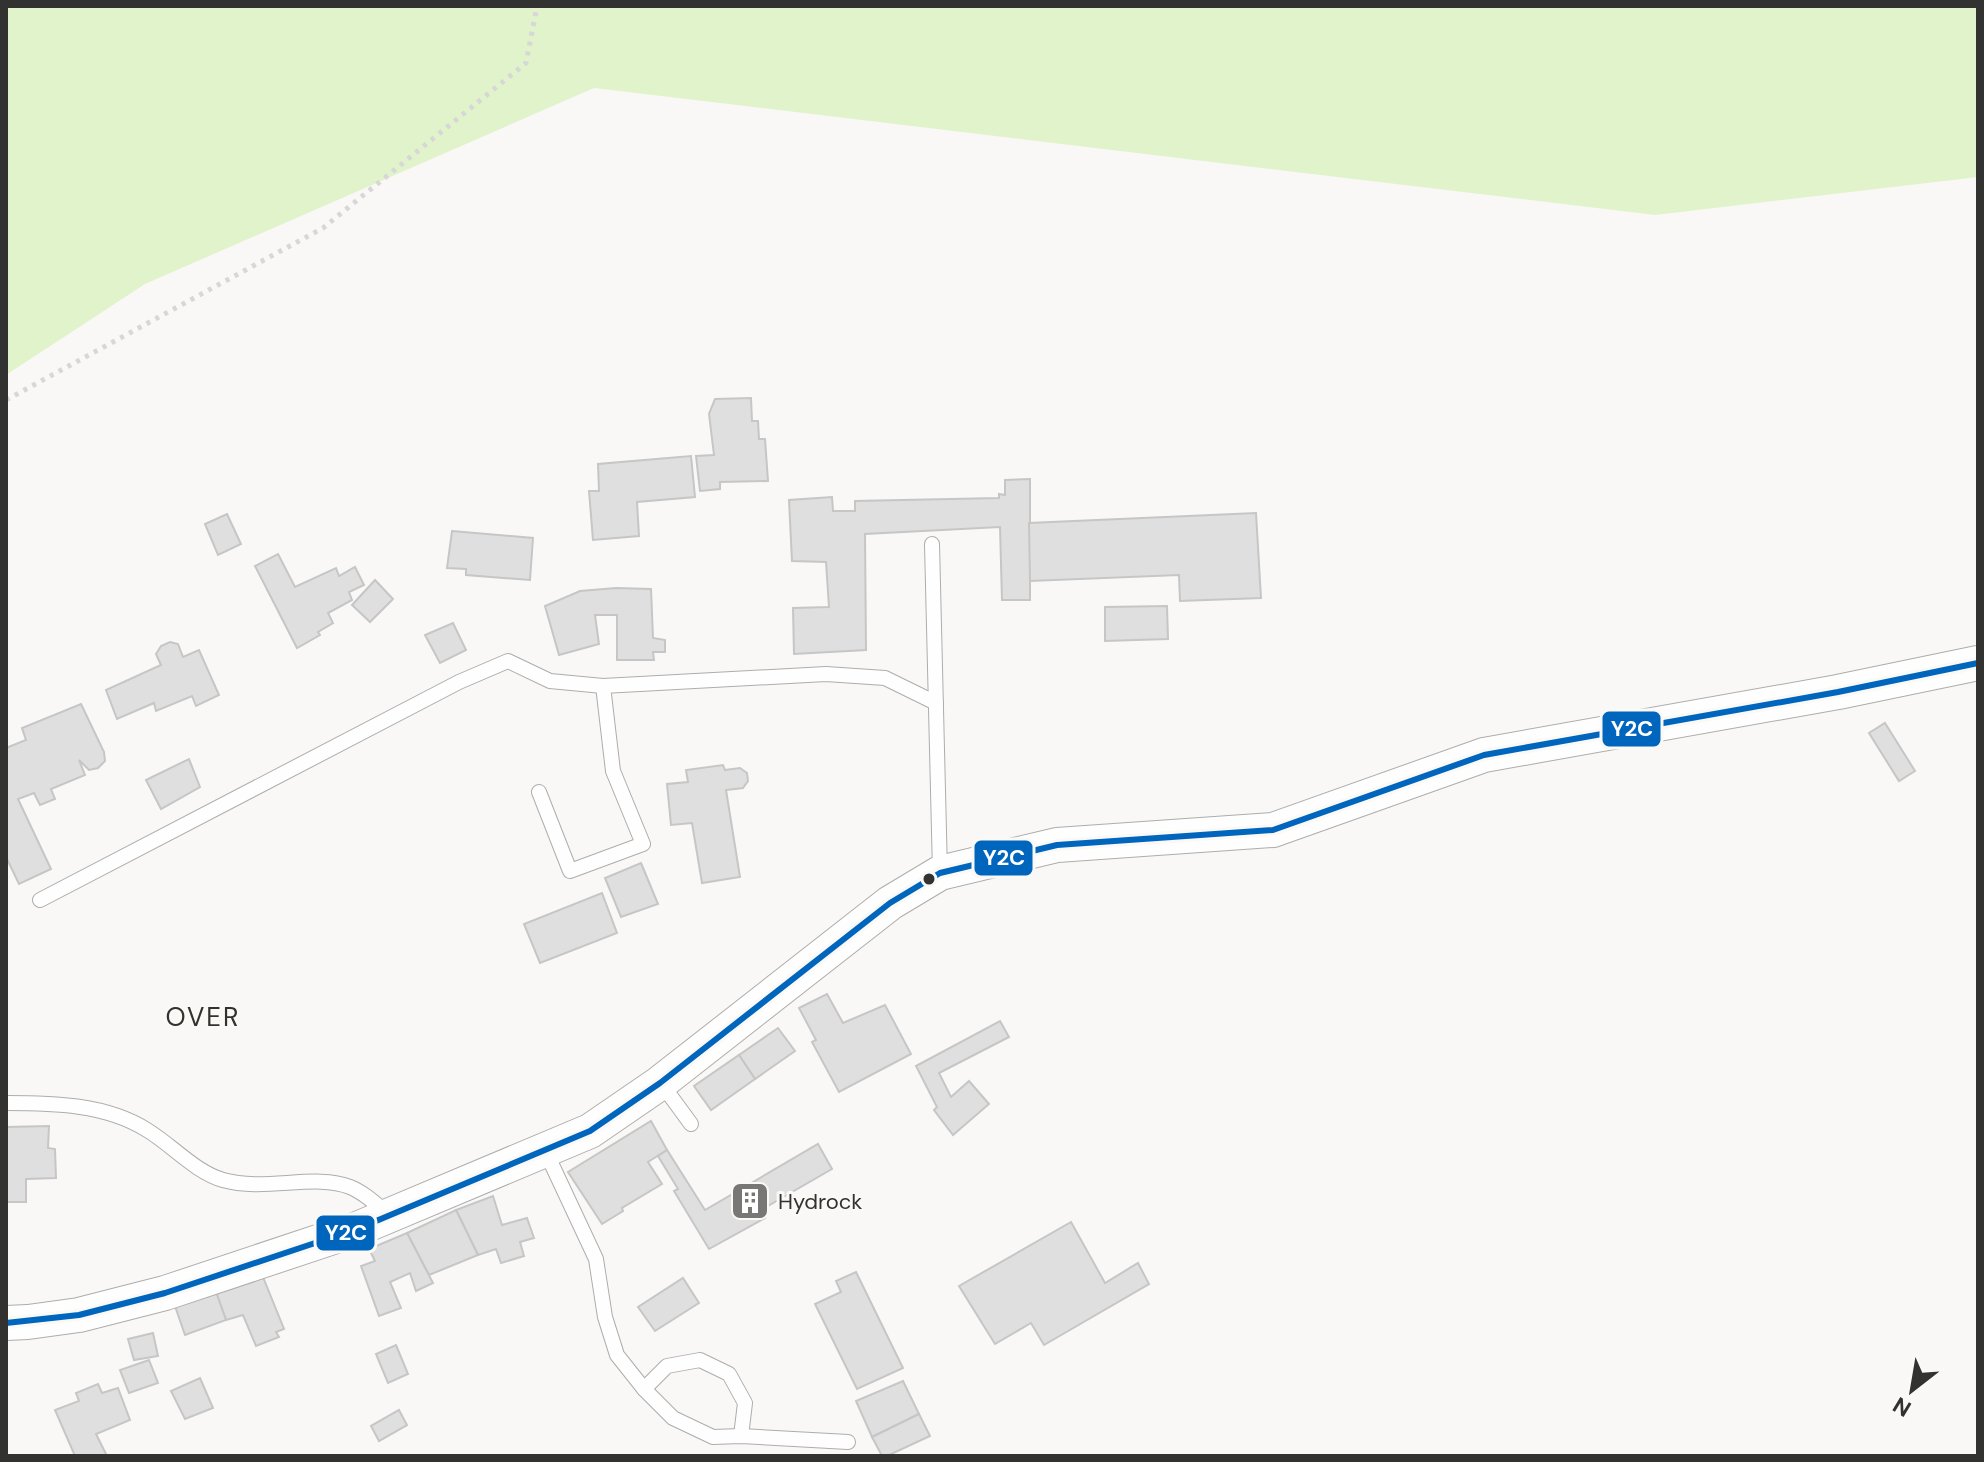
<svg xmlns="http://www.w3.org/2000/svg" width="1984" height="1462" font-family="'DM Sans',sans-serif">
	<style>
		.green { fill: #e1f3ca }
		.building { fill: #e0dfdf; stroke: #c6c6c6; stroke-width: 2 }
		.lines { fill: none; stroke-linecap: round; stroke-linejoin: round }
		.service-casing { stroke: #aeadac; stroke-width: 16 }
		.tertiary-casing { stroke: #aeadac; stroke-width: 36 }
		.path { stroke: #d7d7d7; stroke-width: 5; stroke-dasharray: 4 6; stroke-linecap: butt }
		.service { stroke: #fefefe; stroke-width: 14 }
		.tertiary { stroke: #fefefe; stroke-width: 34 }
		.bus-1-casing { stroke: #faf9f6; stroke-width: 12 }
		.bus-1 { stroke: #0065bd; stroke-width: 6 }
		.bus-dot { fill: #323230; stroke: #faf9f6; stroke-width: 3 }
		.labels { text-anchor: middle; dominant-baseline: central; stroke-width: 6; stroke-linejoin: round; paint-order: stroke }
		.poi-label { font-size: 22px; fill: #323230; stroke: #faf9f6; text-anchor: start }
		.quarter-label { font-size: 26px; letter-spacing: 2px; fill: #323230; stroke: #faf9f6 }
		.line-badge { stroke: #faf9f6; stroke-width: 3 }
		.badge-label { font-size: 22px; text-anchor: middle; font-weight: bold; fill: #fff }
	</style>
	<rect width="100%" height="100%" fill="#f9f8f7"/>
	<path class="green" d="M6 6H1978V177L1655 215 594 88 145 284 6 375Z"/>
	<g class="building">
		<path d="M751 398 752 421H758L759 439H765L768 481 720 482V489L700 491 696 456 714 455 709 414 715 399Z"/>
		<path d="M691 456 695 497 637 502 639 536 593 540 589 491H599L598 464Z"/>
		<path d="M1030 479V600H1002L1000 527 865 534 866 650 794 654 793 608 829 607 826 562 792 561 789 500 832 497 833 511H855V501L999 498V494L1005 495V480Z"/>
		<path d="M1256 513 1261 598 1180 601 1179 575 1030 581 1029 523Z"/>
		<path d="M227 514 241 544 218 555 205 524Z"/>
		<path d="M452 531 533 538 530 580 466 575V569L447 568Z"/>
		<path d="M278 554 295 587 336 568 339 576 355 567 364 585 349 592 352 600 328 613 333 623 318 632 320 635 297 648 255 566Z"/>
		<path d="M375 580 393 599 370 622 352 605Z"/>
		<path d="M616 588 651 589 653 638 665 640V652H653L654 660H617V615H595L599 644 559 655 545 606 580 591Z"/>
		<path d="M1167 606 1168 639 1105 641V607Z"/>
		<path d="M453 623 466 650 440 663 425 635Z"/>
		<path d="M170 642 178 644 183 657 199 650 219 695 196 706 192 696 156 711 154 703 117 719 106 690 161 665 156 654 161 646Z"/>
		<path d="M81 704 104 752 105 761 98 768 89 770 79 760 85 775 51 789 55 799 40 805 34 793 18 799 51 869 19 884 6 857V748L26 740 22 728Z"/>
		<path d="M1885 723 1915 771 1899 781 1869 733Z"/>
		<path d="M189 759 200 787 161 809 146 780Z"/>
		<path d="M723 765 725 770 740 768 747 773 748 781 743 788 726 790 740 877 702 883 692 823 671 825 667 784 688 782 686 770Z"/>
		<path d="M641 863 658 904 621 917 605 878Z"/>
		<path d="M602 893 617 933 540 963 524 924Z"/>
		<path d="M827 994 843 1023 885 1005 911 1054 839 1092 812 1042 816 1040 799 1008Z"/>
		<path d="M1000 1021 1009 1037 939 1073 951 1097 969 1081 989 1104 953 1135 934 1110 937 1107 916 1066Z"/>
		<path d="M778 1028 795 1051 755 1079 739 1055Z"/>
		<path d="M739 1055 755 1079 711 1110 694 1086Z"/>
		<path d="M651 1121 667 1150 648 1162 662 1184 622 1208 623 1211 602 1224 568 1172Z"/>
		<path d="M49 1126 48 1148 55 1149 56 1178 26 1179V1202H6V1127Z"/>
		<path d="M818 1144 832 1169 761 1210 765 1218 709 1249 674 1191 678 1189 658 1156 667 1150 705 1210Z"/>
		<path d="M493 1196 502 1225 527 1218 534 1238 520 1242 524 1256 501 1263 496 1249 478 1255 456 1210Z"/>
		<path d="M456 1210 478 1255 429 1275 407 1233Z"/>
		<path d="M1071 1222 1105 1283 1138 1263 1149 1284 1044 1345 1031 1323 995 1344 959 1286Z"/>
		<path d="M407 1233 433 1283 416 1291 410 1273 390 1282 401 1308 379 1316 361 1266 375 1261 369 1249Z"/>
		<path d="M856 1272 903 1368 857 1389 815 1304 841 1292 836 1281Z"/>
		<path d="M263 1277 284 1329 276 1332 279 1337 256 1346 243 1315 226 1320 216 1292Z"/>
		<path d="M683 1278 699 1303 655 1331 638 1307Z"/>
		<path d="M216 1292 226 1320 185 1335 175 1306Z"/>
		<path d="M153 1333 158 1356 134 1360 128 1339Z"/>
		<path d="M396 1345 408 1374 388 1383 376 1354Z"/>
		<path d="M149 1360 158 1383 129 1393 120 1370Z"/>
		<path d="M200 1378 213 1408 185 1419 171 1391Z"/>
		<path d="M903 1381 919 1414 872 1437 856 1401Z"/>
		<path d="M98 1384 102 1393 118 1388 130 1420 96 1434 107 1456H75L55 1410 79 1401 76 1393Z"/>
		<path d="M399 1410 407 1425 379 1441 371 1426Z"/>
		<path d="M919 1414 930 1436 887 1456H882L872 1437Z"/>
	</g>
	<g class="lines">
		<defs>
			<g id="service">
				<path d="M932 544 940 873"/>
				<path d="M539 792 570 871 643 844 613 771 603 686"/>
				<path d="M40 900 459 682 508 661 550 681 603 686 826 674 885 678 936 703"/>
				<path d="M661 1083 691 1124"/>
				<path d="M6 1103C53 1103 106 1104 147 1130 172 1145 195 1172 223 1180 265 1192 315 1173 350 1187 365 1193 377 1205 389 1215"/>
				<path d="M545 1150 596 1259 605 1317 617 1355 644 1389 673 1418 713 1437 741 1436 848 1442"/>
				<path d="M644 1389 667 1366 700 1360 729 1374 745 1403 741 1436"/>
			</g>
			<path id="tertiary" d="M6 1323 28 1322 79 1315 165 1293 357 1229 590 1131 660 1083 890 903 940 873 1057 845 1273 830 1484 755 1838 692 1978 663"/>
		</defs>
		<use href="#service" class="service-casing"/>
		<use href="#tertiary" class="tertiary-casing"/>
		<path class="path" d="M6 400 323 228 526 63 537 6"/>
		<use href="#service" class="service"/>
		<use href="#tertiary" class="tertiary"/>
		<defs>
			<path id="bus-1" d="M6 1323 79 1315 165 1293 357 1229 590 1131 660 1083 890 903 940 873 1057 845 1273 830 1484 755 1838 692 1978 663"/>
		</defs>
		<use href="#bus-1" class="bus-1-casing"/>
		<use href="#bus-1" class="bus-1"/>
	</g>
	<defs>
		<symbol id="building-square" viewBox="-11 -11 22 22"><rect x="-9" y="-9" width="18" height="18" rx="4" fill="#787776" stroke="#faf9f6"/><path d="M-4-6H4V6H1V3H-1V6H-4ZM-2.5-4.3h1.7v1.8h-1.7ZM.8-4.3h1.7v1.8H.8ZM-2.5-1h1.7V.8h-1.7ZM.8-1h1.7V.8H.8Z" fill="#fff"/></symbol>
	</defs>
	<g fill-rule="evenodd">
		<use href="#building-square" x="728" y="1179" width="44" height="44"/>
	</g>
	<circle class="bus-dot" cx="929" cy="879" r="7"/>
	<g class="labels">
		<g class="poi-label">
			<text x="778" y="1201">Hydrock</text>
		</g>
		<g class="quarter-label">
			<text x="203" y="1017">OVER</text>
		</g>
	</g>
	<g class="line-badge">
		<rect x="1601" y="710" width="61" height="38" rx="8" fill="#0065bd"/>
		<rect x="973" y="839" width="61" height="38" rx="8" fill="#0065bd"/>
		<rect x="315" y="1214" width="61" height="38" rx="8" fill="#0065bd"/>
	</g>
	<g class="badge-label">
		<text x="1632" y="736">Y2C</text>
		<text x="1004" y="865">Y2C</text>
		<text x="346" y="1240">Y2C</text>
	</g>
	<rect width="1984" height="1462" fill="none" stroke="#323230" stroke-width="16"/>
	<g transform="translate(1912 1390) rotate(211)" stroke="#faf9f6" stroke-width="6" paint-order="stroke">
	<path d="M0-6L14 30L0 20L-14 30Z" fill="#323230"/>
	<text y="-12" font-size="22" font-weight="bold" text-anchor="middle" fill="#323230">N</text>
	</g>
</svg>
